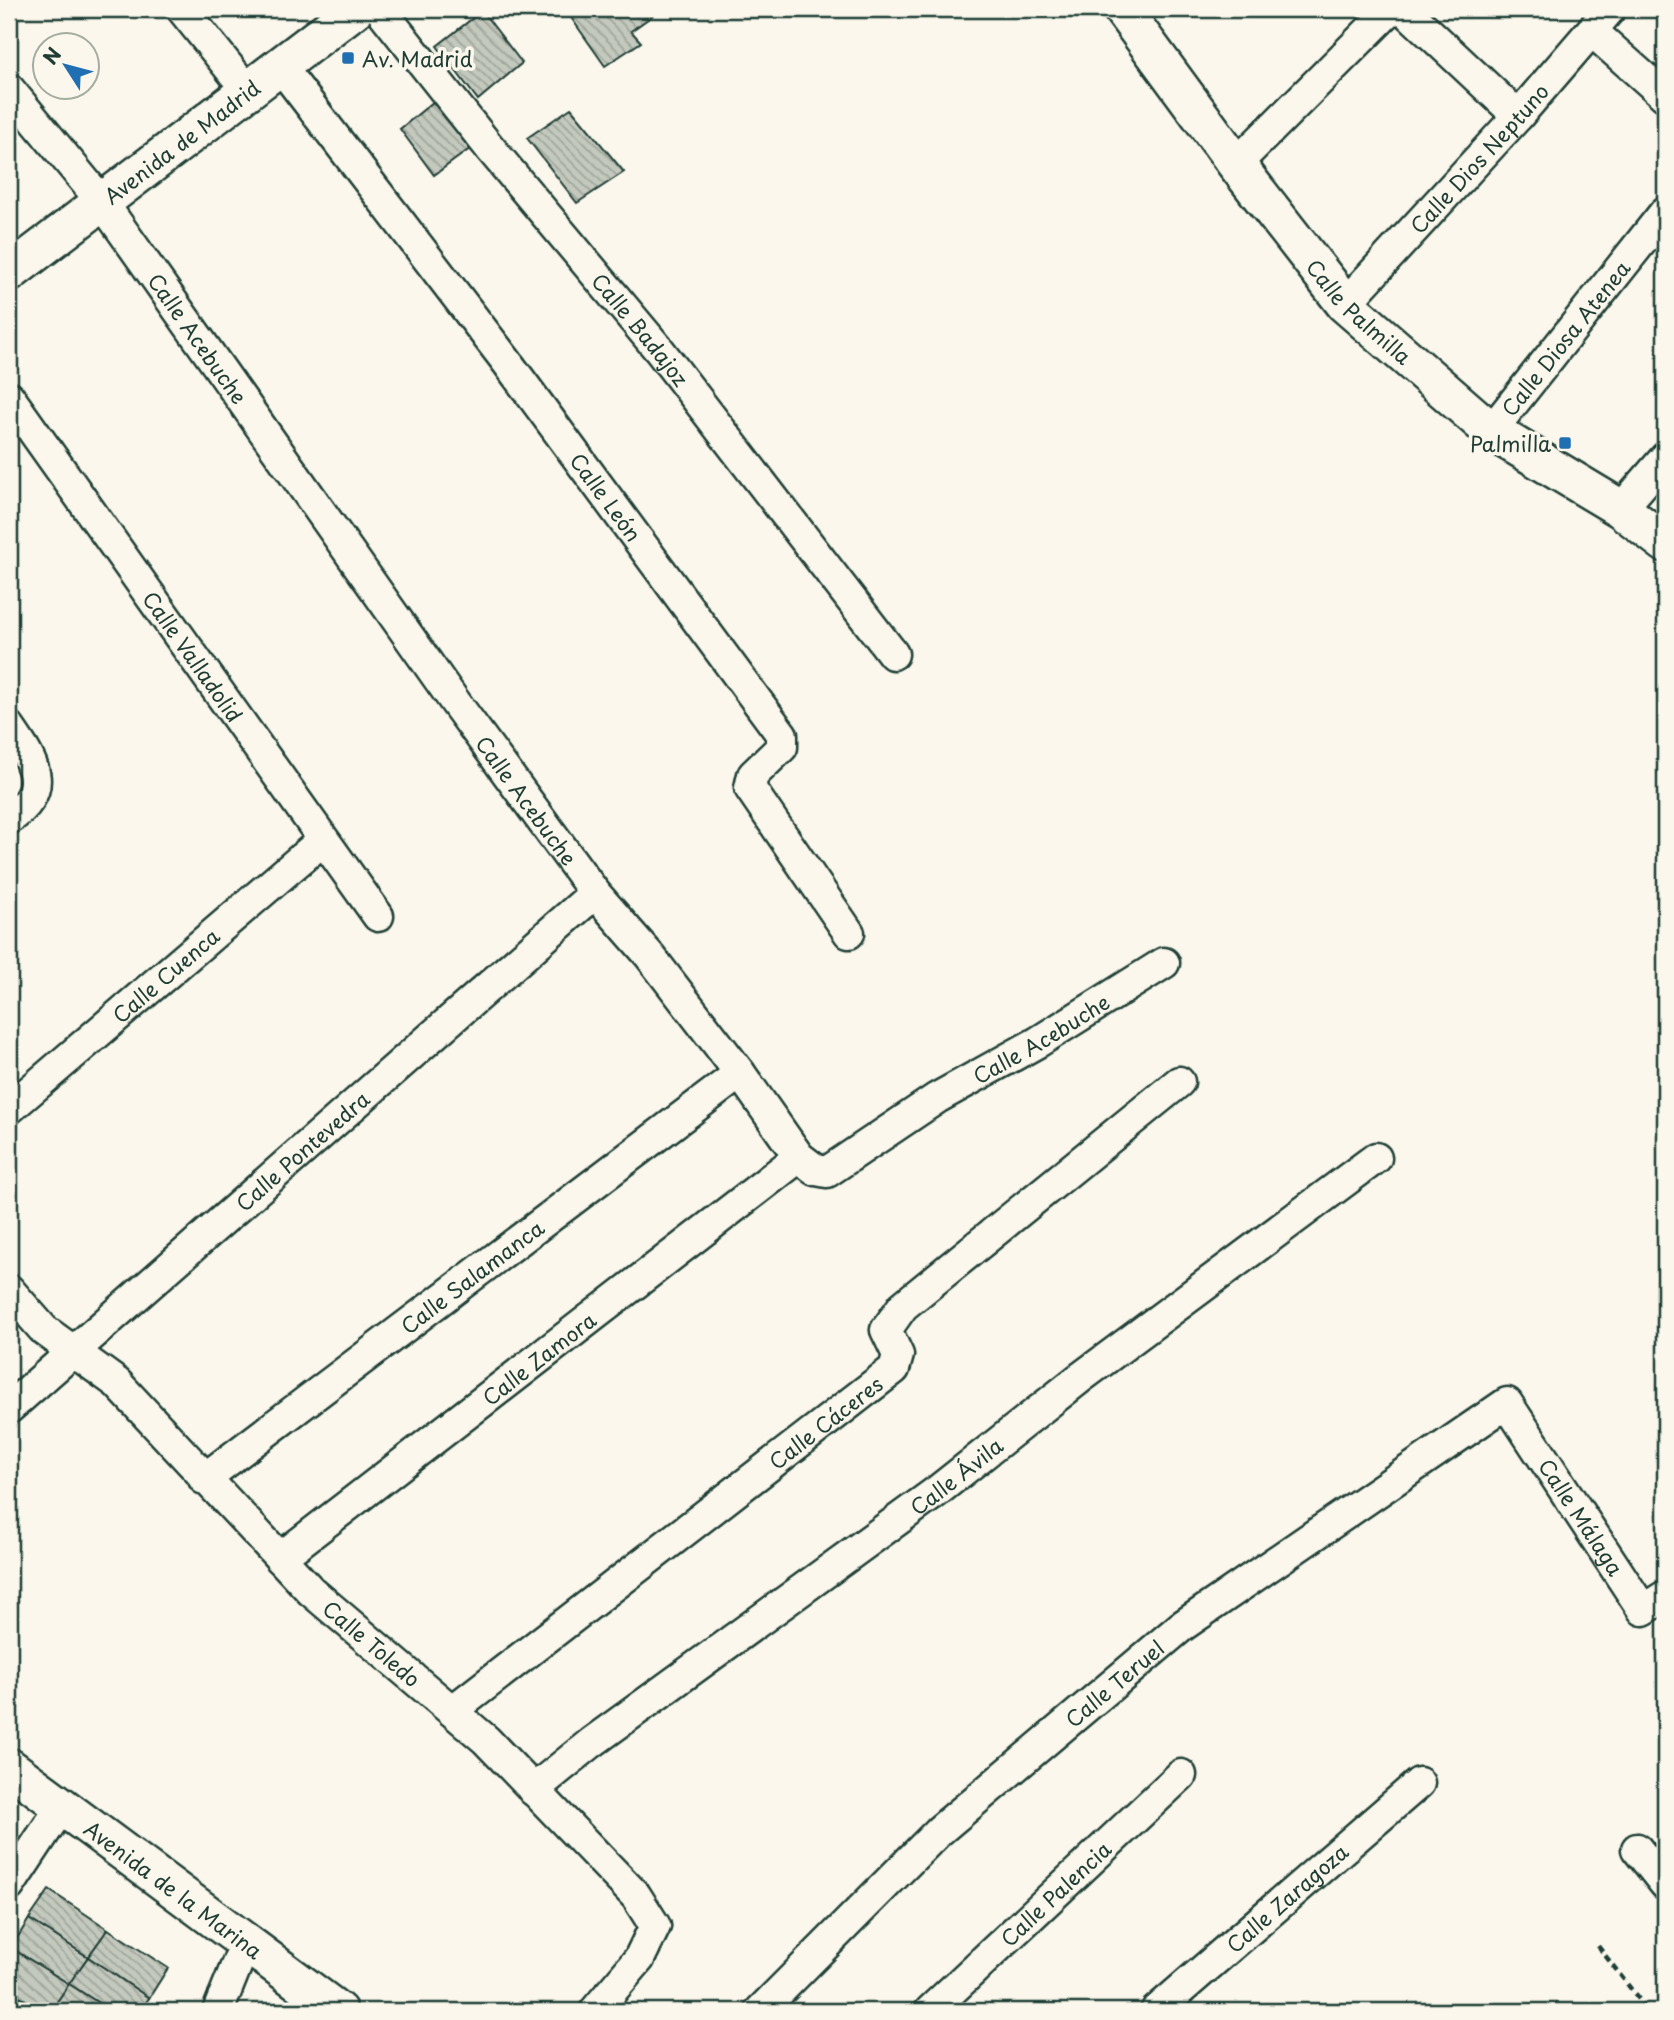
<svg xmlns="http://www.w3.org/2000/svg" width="1674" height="2020" font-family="'Playpen Sans',sans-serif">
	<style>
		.building { fill: url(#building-back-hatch); stroke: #1f3d34; stroke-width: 2 }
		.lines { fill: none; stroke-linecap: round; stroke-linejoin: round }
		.minor-casing { stroke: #1f3d34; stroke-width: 35 }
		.tertiary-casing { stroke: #1f3d34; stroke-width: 42 }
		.path { stroke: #1f3d34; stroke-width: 4.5; stroke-dasharray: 7 5; stroke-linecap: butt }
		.minor { stroke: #fbf7ec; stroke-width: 30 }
		.tertiary { stroke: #fbf7ec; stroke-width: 37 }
		.poi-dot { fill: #1f6fb2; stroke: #fbf7ec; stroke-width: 2.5 }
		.labels { text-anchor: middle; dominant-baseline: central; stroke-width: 7; stroke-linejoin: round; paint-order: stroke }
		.poi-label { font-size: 21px; fill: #1f3d34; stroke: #fbf7ec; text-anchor: start }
		.street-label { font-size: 21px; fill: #1f3d34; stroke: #fbf7ec }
	</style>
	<defs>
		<pattern id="building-back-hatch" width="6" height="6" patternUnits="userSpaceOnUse" patternTransform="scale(1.75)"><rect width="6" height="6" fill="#c4c9be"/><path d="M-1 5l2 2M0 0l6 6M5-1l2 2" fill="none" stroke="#9fa49b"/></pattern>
	</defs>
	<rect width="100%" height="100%" fill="#fbf7ec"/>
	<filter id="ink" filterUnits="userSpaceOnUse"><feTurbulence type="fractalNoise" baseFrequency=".0143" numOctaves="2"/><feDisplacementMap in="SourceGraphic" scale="14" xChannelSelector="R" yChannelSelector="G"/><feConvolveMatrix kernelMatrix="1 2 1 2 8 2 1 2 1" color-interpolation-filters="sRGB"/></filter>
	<g filter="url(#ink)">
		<g class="building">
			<path d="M565 9H646L652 16 631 31 641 42 605 66Z"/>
			<path d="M482 11 522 63 478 100 437 46Z"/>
			<path d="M433 102 471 148 434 175 400 129Z"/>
			<path d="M571 108 624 172 577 203 527 138Z"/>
			<path d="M49 1890 108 1929 88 1957 29 1919Z"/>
			<path d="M29 1919 88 1957 69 1984 11 1948Z"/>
			<path d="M108 1929 168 1968 149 1998 88 1957Z"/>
			<path d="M11 1948 69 1984 51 2011H44L9 1991Z"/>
			<path d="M88 1957 149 1998 140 2011H111L69 1984Z"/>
			<path d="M69 1984 111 2011H51Z"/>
			<path d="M9 1991 44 2011H9Z"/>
		</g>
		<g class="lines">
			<defs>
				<g id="minor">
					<path d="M182 9 248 91"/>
					<path id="s1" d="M380 9 490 148 660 351 893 654"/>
					<path d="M1404 9 1518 116"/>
					<path d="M1593 32 1665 96"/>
					<path id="s2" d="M281 67 507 362 782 735V747L753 775 750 788 849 933"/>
					<path id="s3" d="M9 89 102 202 455 702 595 893 650 956 740 1073 799 1157 816 1170 827 1172 937 1098 1038 1042 1164 963"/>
					<path d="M1236 164 1391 9"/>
					<path id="s4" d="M1345 304 1518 116 1610 9"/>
					<path id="s5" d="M9 397 378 916"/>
					<path id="s6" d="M1491 431 1665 212"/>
					<path d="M1621 509 1665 458"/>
					<path d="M9 727C34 763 52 789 9 819"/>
					<path id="s7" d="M9 1109 323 840"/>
					<path id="s8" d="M9 1290 44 1330 117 1383 311 1591 486 1740 636 1896 655 1926 639 1959 595 2011"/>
					<path id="s9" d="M9 1408 595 893"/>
					<path id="s10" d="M204 1479 740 1073"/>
					<path id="s11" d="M280 1558 799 1157"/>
					<path id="s12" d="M452 1711 894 1369 898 1355 886 1330 903 1306 1179 1082"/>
					<path id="s13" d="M533 1790 591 1743 936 1492 1080 1378 1376 1158"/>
					<path d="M1637 1849 1665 1884"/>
					<path d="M9 1886 62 1806"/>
					<path d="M218 2011 245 1944"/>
					<path id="s14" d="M760 2011 939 1831 1182 1626 1507 1403 1643 1610 1665 1596"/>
					<path id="s15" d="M930 2011 1181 1775"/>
					<path id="s16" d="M1156 2011 1419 1783"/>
				</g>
				<g id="tertiary">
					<path id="s17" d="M1122 9 1236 164 1345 304 1491 431 1621 509 1665 543"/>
					<path id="s18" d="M9 273 355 9"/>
					<path id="s19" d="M9 1767 338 2011"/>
				</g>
			</defs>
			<use href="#minor" class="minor-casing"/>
			<use href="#tertiary" class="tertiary-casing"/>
			<path class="path" d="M1598 1946 1648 2011"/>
			<use href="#minor" class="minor"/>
			<use href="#tertiary" class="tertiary"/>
		</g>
	</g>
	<g class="poi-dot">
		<rect x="341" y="51" width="14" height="14" rx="3.5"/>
		<rect x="1558" y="436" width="14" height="14" rx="3.5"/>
	</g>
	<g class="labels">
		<g class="poi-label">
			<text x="362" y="58">Av. Madrid</text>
			<text x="1551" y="443" text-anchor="end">Palmilla</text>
		</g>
		<g class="street-label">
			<text stroke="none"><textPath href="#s18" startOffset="217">Avenida de Madrid</textPath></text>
			<text stroke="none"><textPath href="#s4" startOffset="198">Calle Dios Neptuno</textPath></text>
			<text stroke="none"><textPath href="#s17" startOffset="385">Calle Palmilla</textPath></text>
			<text stroke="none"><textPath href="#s1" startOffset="413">Calle Badajoz</textPath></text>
			<text stroke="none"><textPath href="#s3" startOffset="313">Calle Acebuche</textPath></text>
			<text stroke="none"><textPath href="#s6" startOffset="119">Calle Diosa Atenea</textPath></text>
			<text stroke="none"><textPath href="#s2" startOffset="539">Calle León</textPath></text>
			<text stroke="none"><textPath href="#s5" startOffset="318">Calle Valladolid</textPath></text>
			<text stroke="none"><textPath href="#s3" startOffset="880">Calle Acebuche</textPath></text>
			<text stroke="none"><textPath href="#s7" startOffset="206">Calle Cuenca</textPath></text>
			<text stroke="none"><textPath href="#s3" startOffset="1614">Calle Acebuche</textPath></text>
			<text stroke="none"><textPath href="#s9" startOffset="390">Calle Pontevedra</textPath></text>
			<text stroke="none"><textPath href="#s10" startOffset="336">Calle Salamanca</textPath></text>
			<text stroke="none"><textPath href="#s11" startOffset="327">Calle Zamora</textPath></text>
			<text stroke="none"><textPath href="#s12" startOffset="472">Calle Cáceres</textPath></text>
			<text stroke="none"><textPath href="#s13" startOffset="527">Calle Ávila</textPath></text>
			<text stroke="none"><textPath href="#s14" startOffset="1102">Calle Málaga</textPath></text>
			<text stroke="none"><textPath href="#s8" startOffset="508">Calle Toledo</textPath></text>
			<text stroke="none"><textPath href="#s14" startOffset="483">Calle Teruel</textPath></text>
			<text stroke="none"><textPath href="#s19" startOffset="205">Avenida de la Marina</textPath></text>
			<text stroke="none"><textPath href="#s15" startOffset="172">Calle Palencia</textPath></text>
			<text stroke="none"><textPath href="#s16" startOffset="173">Calle Zaragoza</textPath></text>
		</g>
	</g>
	<rect width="1674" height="2020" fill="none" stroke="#fbf7ec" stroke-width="35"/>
	<rect x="18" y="18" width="1639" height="1985" fill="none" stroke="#1f3d34" stroke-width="2.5" filter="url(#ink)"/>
	<g transform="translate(66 66) rotate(306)"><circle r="33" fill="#fbf7ec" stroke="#a3ada2" stroke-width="2"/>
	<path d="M0-5L12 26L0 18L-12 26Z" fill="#1f6fb2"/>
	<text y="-10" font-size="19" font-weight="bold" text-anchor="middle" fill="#1f3d34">N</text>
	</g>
</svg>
